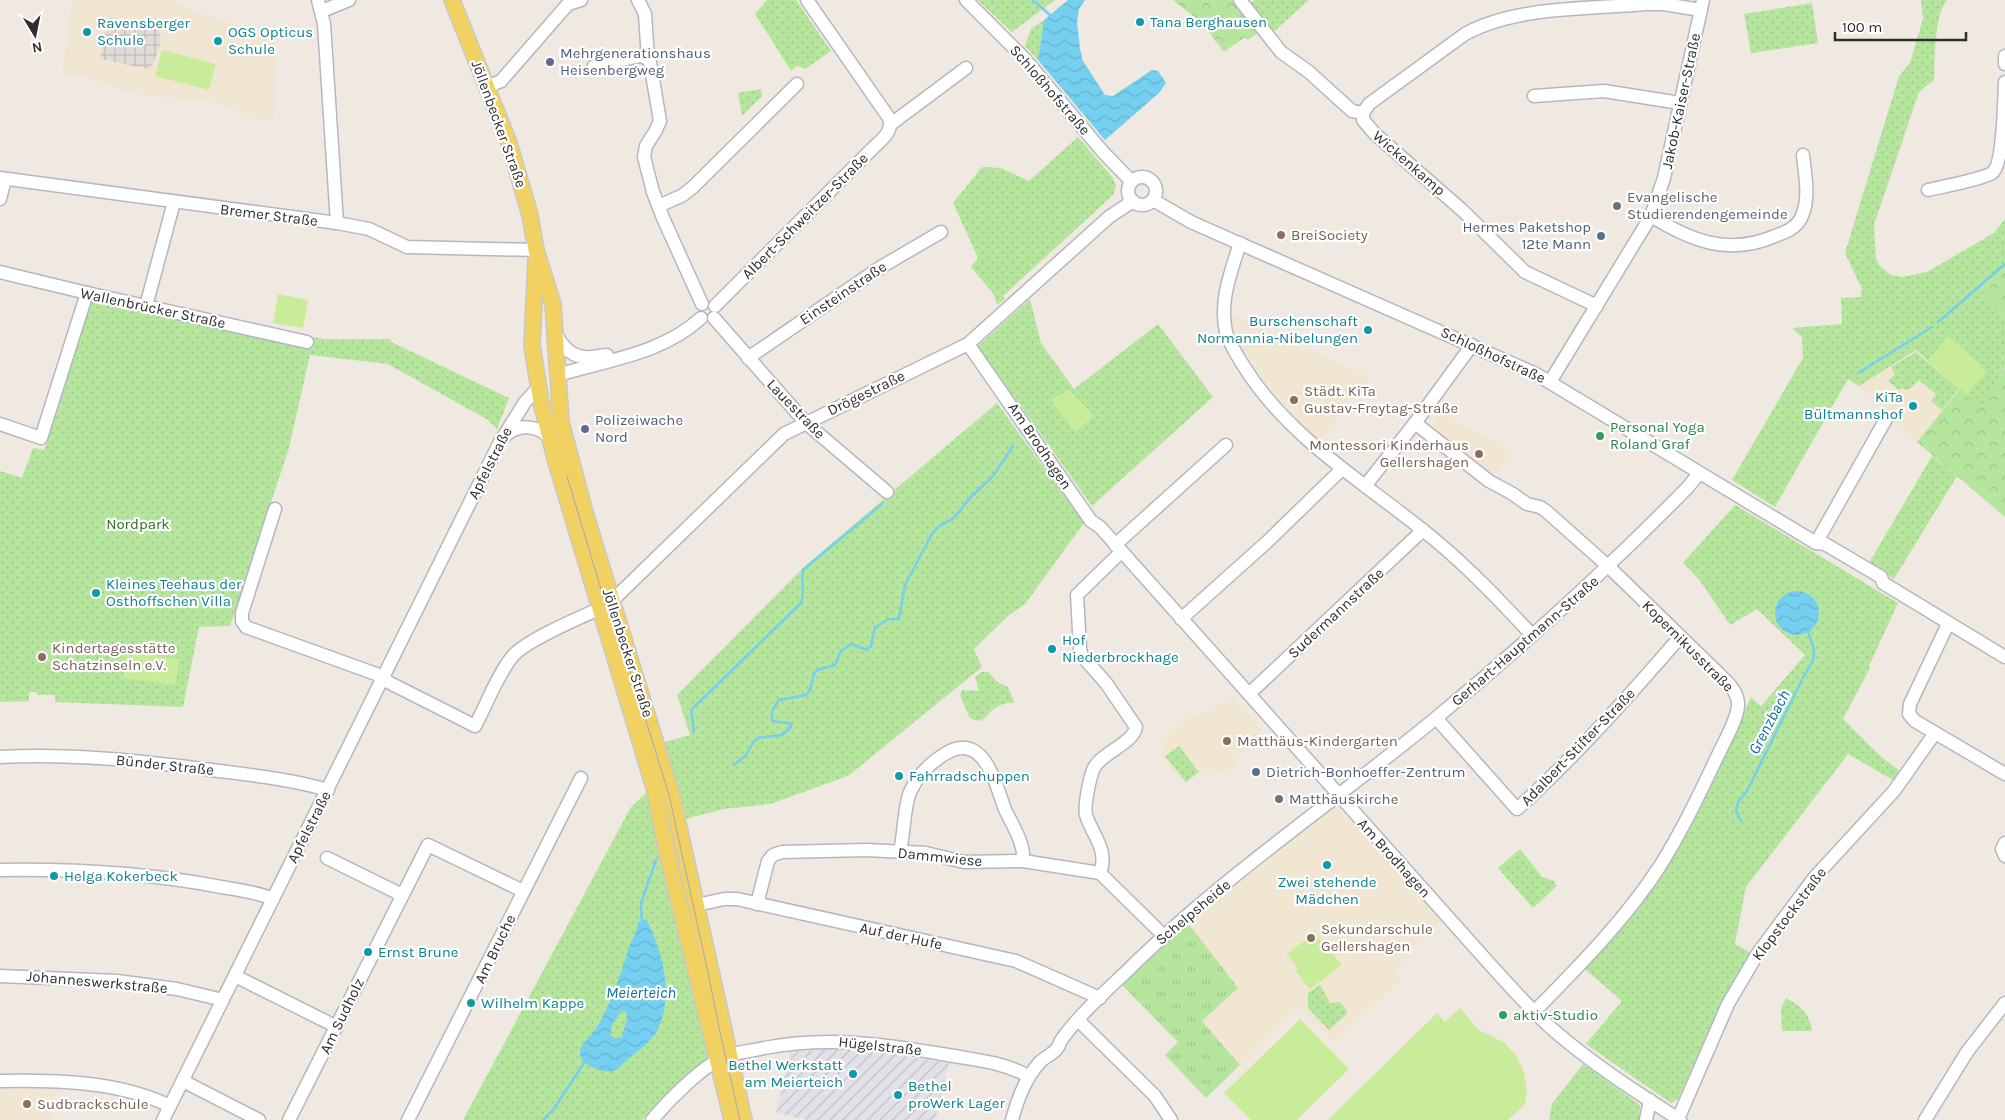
<svg xmlns="http://www.w3.org/2000/svg" width="2005" height="1120" font-family="Karla,sans-serif">
	<style>
		.industrial { fill: url(#industrial-furrows) }
		.education { fill: #f0e6d1 }
		.grass { fill: url(#grass-tufts) }
		.forest { fill: url(#forest-crowns) }
		.park { fill: url(#park-dots) }
		.pitch { fill: #c9ec9a }
		.plaza { fill: url(#plaza-grid) }
		.water { fill: url(#water-waves); fill-rule: evenodd }
		.lines { fill: none; stroke-linecap: round; stroke-linejoin: round }
		.stream { stroke: #75cff0; stroke-width: 2.5 }
		.minor-casing { stroke: #b4b7c1; stroke-width: 15 }
		.major-casing { stroke: #c9c9c9; stroke-width: 18 }
		.minor { stroke: #fff; stroke-width: 12 }
		.major { stroke: #f2d163; stroke-width: 15 }
		.tram { stroke: #a3a6b8; stroke-width: 1 }
		.culture-dot { fill: #0f9aa8; stroke: #fff; stroke-width: 2 }
		.service-dot { fill: #5c6f8a; stroke: #fff; stroke-width: 2 }
		.worship-dot { fill: #6b7280; stroke: #fff; stroke-width: 2 }
		.education-dot { fill: #8d6e63; stroke: #fff; stroke-width: 2 }
		.leisure-dot { fill: #2e9e5b; stroke: #fff; stroke-width: 2 }
		.labels { text-anchor: middle; dominant-baseline: central; stroke-width: 4.5; stroke-linejoin: round; paint-order: stroke }
		.culture-label { font-size: 15px; fill: #0d838f; stroke: #fff; text-anchor: start }
		.service-label { font-size: 15px; fill: #4e5e75; stroke: #fff; text-anchor: start }
		.street-label { font-size: 15px; fill: #2e2e2e; stroke: #fff }
		.worship-label { font-size: 15px; fill: #5b616d; stroke: #fff; text-anchor: start }
		.education-label { font-size: 15px; fill: #785e54; stroke: #fff; text-anchor: start }
		.leisure-label { font-size: 15px; fill: #27864d; stroke: #fff; text-anchor: start }
		.park-label { font-size: 15px; fill: #2c6e1b; stroke: #fff }
		.water-label { font-size: 16px; font-style: italic; fill: #0d6fa3; stroke: #fff }
	</style>
	<defs>
		<pattern id="industrial-furrows" width="10" height="10" patternUnits="userSpaceOnUse" patternTransform="scale(1.25)"><rect width="10" height="10" fill="#e3e1e8"/><path d="M-1 1l2-2M0 10L10 0M9 11l2-2" fill="none" stroke="#c3c1c7"/></pattern>
		<pattern id="grass-tufts" width="24" height="20" patternUnits="userSpaceOnUse" patternTransform="scale(1.25)"><rect width="24" height="20" fill="#b6e59e"/><path d="M3 7l-1-3M5 7V3M7 7l1-3M15 17l-1-3M17 17v-4M19 17l1-3" fill="none" stroke="#9dc588"/></pattern>
		<pattern id="forest-crowns" width="20" height="18" patternUnits="userSpaceOnUse" patternTransform="scale(1.25)"><rect width="20" height="18" fill="#b6e59e"/><path d="M2 6a3 3 0 1 1 6 0M12 15a3 3 0 1 1 6 0" fill="none" stroke="#9dc588"/></pattern>
		<pattern id="park-dots" width="8" height="8" patternUnits="userSpaceOnUse" patternTransform="scale(1.25)"><rect width="8" height="8" fill="#b6e59e"/><path d="M2 2h.1M6 6h.1" fill="none" stroke="#9dc588" stroke-width="1.8" stroke-linecap="round"/></pattern>
		<pattern id="plaza-grid" width="8" height="8" patternUnits="userSpaceOnUse" patternTransform="scale(1.25)"><rect width="8" height="8" fill="#dfdcd8"/><path d="M0 4h8M4 0v8" fill="none" stroke="#c0bdba"/></pattern>
		<pattern id="water-waves" width="16" height="10" patternUnits="userSpaceOnUse" patternTransform="scale(1.25)"><rect width="16" height="10" fill="#75cff0"/><path d="M0 5q4-4 8 0t8 0" fill="none" stroke="#66b2ce"/></pattern>
	</defs>
	<rect width="100%" height="100%" fill="#efe9e1"/>
	<path class="industrial" d="M831 1049 871 1051 949 1063 935 1120H807L776 1113 790 1052Z"/>
	<g class="education">
		<path d="M72 0H170L192 10 241 27 275 25 274 119 242 118 236 109 205 100 165 98 125 91 90 78 62 74Z"/>
		<path d="M1231 315 1370 377 1320 441 1309 433 1296 419 1260 375 1238 339 1232 325Z"/>
		<path d="M1916 350 1960 389 1917 442 1895 422 1883 405 1859 386Z"/>
		<path d="M1443 411 1464 426 1513 452 1493 476 1430 429Z"/>
		<path d="M1231 695 1264 733 1235 759V767L1215 774 1208 766 1206 768 1208 771 1202 777 1197 775 1184 784 1160 754 1167 748 1160 740 1189 716 1211 712Z"/>
		<path d="M1336 807 1339 808 1441 921 1407 952 1409 956 1395 970 1402 978 1335 1043 1299 1007 1240 1065 1202 1021 1188 923 1330 809Z"/>
		<path d="M0 1087 54 1088 53 1120H0Z"/>
	</g>
	<path class="grass" d="M1188 923 1238 988 1202 1021 1240 1065 1206 1098 1165 1055 1178 1042 1122 985Z"/>
	<g class="forest">
		<path d="M1173 0H1234L1259 32 1248 40 1245 37 1224 52 1202 23Z"/>
		<path d="M2005 268V320L1980 289Z"/>
		<path d="M2005 368V517L1917 442 1960 389 1981 407Z"/>
	</g>
	<g class="park">
		<path d="M767 0H796L831 51 805 69 797 66 791 71 755 14Z"/>
		<path d="M978 0H1055L1012 32Z"/>
		<path d="M1255 0H1309L1271 34 1248 5Z"/>
		<path d="M1921 0H1947C1934 15 1935 60 1934 80L1919 92 1874 225 1876 258 1879 265 1891 275 1902 277 1927 272 1994 233 2005 219V268L1980 289 2005 320V367L1981 408 1916 350 1859 386 1848 379 1775 507 1732 480 1803 358 1802 337 1792 328 1842 324 1841 298 1861 297 1862 289 1845 253 1899 76 1910 63 1923 19Z"/>
		<path d="M1812 3 1818 43 1751 53 1744 14Z"/>
		<path d="M1044 20 1038 60 1025 46 1031 29Z"/>
		<path d="M761 89 762 96 742 116 738 93Z"/>
		<path d="M1078 137 1113 178 1116 186 1113 195 1003 296 1005 299 997 305 993 293 971 267 978 258 953 203 982 167 1001 168 1029 181Z"/>
		<path d="M1030 299 1041 343 1074 389 1158 324 1213 397 1092 506 978 346Z"/>
		<path d="M90 300 310 349 313 337 324 339H391V342L509 398 497 429 488 420 388 364 310 355 289 448 230 626 199 627 183 707 55 702V695H37V692H29V701L0 702V471L22 478 33 448 44 450Z"/>
		<path d="M1916 352 1959 389 1942 410 1931 401 1936 394 1919 380 1911 388 1905 390 1902 388 1899 390 1888 381 1895 374 1891 367Z"/>
		<path d="M997 403 1084 523 1025 604 1009 615 974 649 982 667 848 776 770 804 724 809 685 819 661 743 690 735 677 695 805 566Z"/>
		<path d="M1932 456 1957 476 1894 579 1869 563Z"/>
		<path d="M1735 505 1898 603 1869 666 1870 668 1843 719 1879 755 1900 771 1893 780 1848 754 1746 887 1735 944 1751 953 1717 1014 1678 1099 1671 1103 1586 1044 1622 1001 1585 969C1629 925 1666 873 1695 819 1716 779 1733 738 1751 697L1761 706 1805 655 1757 609 1730 625 1698 578 1683 563Z"/>
		<path d="M981 672H989L996 681 1008 687 1014 702C1008 703 1000 704 995 708 984 715 985 727 969 717L960 695 962 690 977 691 979 690 975 677Z"/>
		<path d="M1179 746 1199 772 1186 782 1165 756Z"/>
		<path d="M647 792C658 831 660 872 676 909L708 1059 666 1095 642 1120H463L631 807Z"/>
		<path d="M1520 849 1542 877 1554 881 1557 886 1533 908 1498 868Z"/>
		<path d="M1320 985 1330 1003 1340 1002 1348 1013 1329 1030 1308 1008V993Z"/>
		<path d="M1786 998C1801 1007 1810 1013 1812 1031H1782L1781 1008Z"/>
		<path d="M1583 1064 1640 1105 1639 1120H1549L1552 1104Z"/>
	</g>
	<g class="pitch">
		<path d="M162 50 216 64 209 90 155 76Z"/>
		<path d="M278 294 308 300 303 328 273 323Z"/>
		<path d="M1948 336 1987 371 1967 395 1928 360Z"/>
		<path d="M1069 389 1094 416 1075 432 1051 400Z"/>
		<path d="M127 652 179 659 176 685 123 678Z"/>
		<path d="M1314 933 1342 965 1310 989 1296 971 1298 969 1287 954Z"/>
		<path d="M1460 1008 1479 1030 1505 1043 1517 1057 1524 1072 1527 1089 1525 1104 1508 1120H1328L1437 1013 1445 1022Z"/>
		<path d="M1300 1019 1349 1069 1297 1120H1251L1224 1093Z"/>
	</g>
	<path class="plaza" d="M109 17 159 27 161 42 153 64 148 69 100 59Z"/>
	<g class="water">
		<path d="M1068 0H1085L1079 9 1077 22 1080 49 1083 61 1105 95 1113 96 1152 70 1158 71 1166 83 1159 93 1105 140 1038 60 1044 20Z"/>
		<circle cx="1797" cy="613" r="22"/>
		<path d="M646 919C663 951 674 995 658 1029 652 1042 637 1051 626 1061 620 1067 614 1074 604 1071 595 1069 578 1063 580 1052 580 1044 593 1034 597 1027 611 1003 620 977 628 950 631 941 637 932 638 922ZM622 1010 626 1012 627 1018 622 1037 616 1039 610 1035 612 1025Z"/>
	</g>
	<g class="lines">
		<g class="stream">
			<path d="M1033 0 1050 15"/>
			<path d="M1938 322 2005 264"/>
			<path d="M1858 373 1932 327"/>
			<path d="M694 731 691 710 801 603C805 595 801 581 803 570L882 504"/>
			<path d="M734 765 746 755 754 741 758 738 782 735 791 727V724C784 721 778 724 772 720V711L779 700 806 695 810 690 814 674 817 670 835 665 841 651 851 644 867 650 871 646 875 627 889 619H899L905 585 932 534 938 527 952 519 959 512 970 498 993 476 1013 446"/>
			<path d="M1741 821 1736 811 1738 802 1747 791 1804 676C1818 653 1816 656 1808 631"/>
			<path d="M642 923 641 903 656 860"/>
			<path d="M543 1120 553 1110 586 1060"/>
		</g>
		<defs>
			<g id="minor">
				<path d="M318 0 324 24 337 223"/>
				<path d="M638 0 645 14 648 59"/>
				<path d="M966 0 1024 58 1103 152 1132 182"/>
				<path d="M1240 0 1281 52 1309 72 1352 111 1363 113"/>
				<path d="M322 11 349 0"/>
				<path d="M2005 56V64"/>
				<path d="M594 66 641 56 648 59 650 62 660 121 656 130 646 146 644 157 653 192 663 218 702 304"/>
				<path d="M487 87 501 81 568 4 581 0"/>
				<path d="M1534 96 1604 91 1680 103"/>
				<path d="M1363 113 1369 104 1465 34C1516 6 1589 9 1647 4H1664L1701 10"/>
				<path d="M1363 113V120L1375 134 1463 211 1525 272 1597 306"/>
				<path d="M891 124 966 68"/>
				<circle cx="1142" cy="191" r="14"/>
				<path d="M0 178 337 223 369 229 407 247 536 250"/>
				<path d="M1928 190C1941 187 1983 179 1992 173 2004 164 2004 99 2005 82"/>
				<path d="M0 199 5 179"/>
				<path d="M1153 200 1191 222 1536 374 1816 543 1825 544 1881 577 1883 583 2005 657"/>
				<path d="M659 206 683 195 693 187 797 84"/>
				<path d="M1651 216C1691 241 1729 256 1775 236 1786 232 1797 228 1802 216 1810 197 1805 175 1803 155"/>
				<path d="M1240 243C1231 272 1219 301 1226 332 1229 343 1237 355 1243 365 1290 441 1368 484 1435 540 1470 569 1501 602 1532 635"/>
				<path d="M0 272 87 293 307 342"/>
				<path d="M146 306 174 202"/>
				<path d="M715 306 872 149C880 141 894 132 889 118L807 0"/>
				<path d="M714 318 806 423 887 492"/>
				<path d="M556 334C563 348 574 359 591 357 596 357 601 355 607 355"/>
				<path d="M968 344 1091 521 1100 527 1487 961C1508 984 1528 1007 1551 1028 1591 1063 1636 1092 1680 1120"/>
				<path d="M748 358 881 267 941 232"/>
				<path d="M558 375C607 360 662 354 701 318"/>
				<path d="M1550 382 1651 216 1664 178 1703 0"/>
				<path d="M1415 423 1489 481 1513 494 1527 504 1540 507 1546 511 1609 567 1717 672C1726 681 1737 690 1738 703 1739 717 1724 742 1718 755 1700 793 1682 831 1660 866 1625 920 1579 966 1534 1012"/>
				<path d="M0 424 41 438 87 293"/>
				<path d="M505 436C518 423 539 425 550 439"/>
				<path d="M1365 486 1415 423 1472 345"/>
				<path d="M275 509 242 613V621L246 627 376 674 390 683 475 726C487 704 496 677 512 657 524 641 581 617 601 608"/>
				<path d="M1816 543 1886 419"/>
				<path d="M1115 545 1226 445"/>
				<path d="M611 598 617 596 784 434 968 344 1109 217 1133 201"/>
				<path d="M1181 619 1267 542 1342 469"/>
				<path d="M1948 624 1910 704 1909 714 1915 721 2005 774"/>
				<path d="M1249 694 1423 530"/>
				<path d="M1436 718 1517 809C1576 756 1628 697 1680 637"/>
				<path d="M0 757C70 753 143 761 212 770 250 775 290 779 328 790"/>
				<path d="M2005 843 2002 849 2005 856"/>
				<path d="M900 852C904 834 904 807 910 792 917 777 929 764 943 755 982 730 994 778 1004 807 1011 824 1025 842 1023 861"/>
				<path d="M327 858 402 895"/>
				<path d="M0 870C73 869 149 873 221 887 239 890 257 892 273 899"/>
				<path d="M1100 873C1109 850 1092 835 1086 815 1084 807 1089 782 1092 773 1096 754 1133 745 1136 727L1106 683 1082 656 1080 649 1077 595 1121 552"/>
				<path d="M757 904 768 861 773 855 782 852 867 850 926 853 964 862 1023 861 1100 873 1163 935"/>
				<path d="M697 905 724 899H737L1016 961 1100 998"/>
				<path d="M0 976 117 981 177 989 223 1000"/>
				<path d="M235 976 337 1027"/>
				<path d="M1078 1020 1155 1096 1171 1120"/>
				<path d="M0 1081C57 1080 118 1081 170 1106"/>
				<path d="M183 1081 259 1120"/>
				<path d="M1678 1119 1728 1004 1758 953 1814 878 1894 791 1935 733"/>
				<path d="M163 1120 500 442 525 402 538 388"/>
				<path d="M289 1120 428 845 523 891"/>
				<path d="M408 1120 581 778"/>
				<path d="M652 1120C668 1101 703 1065 726 1056 738 1052 752 1051 764 1048 828 1036 884 1044 948 1055 976 1060 1003 1062 1028 1076"/>
				<path d="M1012 1120C1018 1098 1025 1079 1040 1062 1046 1056 1054 1054 1058 1047 1060 1044 1060 1041 1062 1039 1080 1014 1105 992 1127 971 1221 878 1334 802 1436 718 1524 645 1609 568 1689 486L1699 473"/>
				<path d="M1646 1120 1650 1100"/>
				<path d="M1925 1120 1967 1052 2005 1003"/>
			</g>
			<g id="major">
				<path d="M452 0 509 143 530 215 536 250 553 304 561 422 586 516 672 796 744 1120"/>
				<path d="M536 259 532 345 541 402 556 462 655 791 667 853 732 1120"/>
			</g>
		</defs>
		<use href="#minor" class="minor-casing"/>
		<use href="#major" class="major-casing"/>
		<use href="#minor" class="minor"/>
		<use href="#major" class="major"/>
		<path class="tram" d="M567 476 607 609 636 688 669 795 707 968 721 1037 740 1120"/>
	</g>
	<g class="culture-dot">
		<circle cx="1140" cy="22" r="5"/>
		<circle cx="87" cy="32" r="5"/>
		<circle cx="218" cy="41" r="5"/>
		<circle cx="1368" cy="330" r="5"/>
		<circle cx="1913" cy="406" r="5"/>
		<circle cx="96" cy="593" r="5"/>
		<circle cx="1052" cy="649" r="5"/>
		<circle cx="899" cy="776" r="5"/>
		<circle cx="1327" cy="865" r="5"/>
		<circle cx="54" cy="876" r="5"/>
		<circle cx="368" cy="952" r="5"/>
		<circle cx="471" cy="1003" r="5"/>
		<circle cx="853" cy="1074" r="5"/>
		<circle cx="898" cy="1095" r="5"/>
	</g>
	<g class="service-dot">
		<circle cx="550" cy="62" r="5"/>
		<circle cx="1601" cy="236" r="5"/>
		<circle cx="585" cy="429" r="5"/>
		<circle cx="1256" cy="772" r="5"/>
	</g>
	<g class="worship-dot">
		<circle cx="1617" cy="206" r="5"/>
		<circle cx="1279" cy="799" r="5"/>
	</g>
	<g class="education-dot">
		<circle cx="1281" cy="235" r="5"/>
		<circle cx="1294" cy="400" r="5"/>
		<circle cx="1479" cy="454" r="5"/>
		<circle cx="42" cy="657" r="5"/>
		<circle cx="1227" cy="741" r="5"/>
		<circle cx="1311" cy="938" r="5"/>
		<circle cx="27" cy="1104" r="5"/>
	</g>
	<g class="leisure-dot">
		<circle cx="1600" cy="436" r="5"/>
		<circle cx="1503" cy="1015" r="5"/>
	</g>
	<g class="labels">
		<g class="culture-label">
			<text x="1150" y="22">Tana Berghausen</text>
			<text x="97" y="23">Ravensberger<tspan x="97" dy="17">Schule</tspan></text>
			<text x="228" y="32">OGS Opticus<tspan x="228" dy="17">Schule</tspan></text>
			<text x="1358" y="321" text-anchor="end">Burschenschaft<tspan x="1358" dy="17">Normannia-Nibelungen</tspan></text>
			<text x="1903" y="397" text-anchor="end">KiTa<tspan x="1903" dy="17">Bültmannshof</tspan></text>
			<text x="106" y="584">Kleines Teehaus der<tspan x="106" dy="17">Osthoffschen Villa</tspan></text>
			<text x="1062" y="640">Hof<tspan x="1062" dy="17">Niederbrockhage</tspan></text>
			<text x="909" y="776">Fahrradschuppen</text>
			<text x="64" y="876">Helga Kokerbeck</text>
			<text x="1327" y="882" text-anchor="middle">Zwei stehende<tspan x="1327" dy="17">Mädchen</tspan></text>
			<text x="378" y="952">Ernst Brune</text>
			<text x="481" y="1003">Wilhelm Kappe</text>
			<text x="843" y="1065" text-anchor="end">Bethel Werkstatt<tspan x="843" dy="17">am Meierteich</tspan></text>
			<text x="908" y="1086">Bethel<tspan x="908" dy="17">proWerk Lager</tspan></text>
		</g>
		<g class="service-label">
			<text x="560" y="53">Mehrgenerationshaus<tspan x="560" dy="17">Heisenbergweg</tspan></text>
			<text x="1591" y="227" text-anchor="end">Hermes Paketshop<tspan x="1591" dy="17">12te Mann</tspan></text>
			<text x="595" y="420">Polizeiwache<tspan x="595" dy="17">Nord</tspan></text>
			<text x="1266" y="772">Dietrich-Bonhoeffer-Zentrum</text>
		</g>
		<g class="street-label">
			<text transform="translate(1050 90) rotate(49)">Schloßhofstraße</text>
			<text transform="translate(1681 101) rotate(-78)">Jakob-Kaiser-Straße</text>
			<text transform="translate(499 124) rotate(70)">Jöllenbecker Straße</text>
			<text transform="translate(1409 163) rotate(41)">Wickenkamp</text>
			<text transform="translate(269 215) rotate(7)">Bremer Straße</text>
			<text transform="translate(805 216) rotate(-45)">Albert-Schweitzer-Straße</text>
			<text transform="translate(843 293) rotate(-34)">Einsteinstraße</text>
			<text transform="translate(153 308) rotate(12)">Wallenbrücker Straße</text>
			<text transform="translate(1493 355) rotate(25)">Schloßhofstraße</text>
			<text transform="translate(866 393) rotate(-26)">Drögestraße</text>
			<text transform="translate(796 409) rotate(46)">Lauestraße</text>
			<text transform="translate(1040 446) rotate(56)">Am Brodhagen</text>
			<text transform="translate(490 463) rotate(-63)">Apfelstraße</text>
			<text transform="translate(1336 613) rotate(-43)">Sudermannstraße</text>
			<text transform="translate(1525 641) rotate(-41)">Gerhart-Hauptmann-Straße</text>
			<text transform="translate(1688 646) rotate(45)">Kopernikusstraße</text>
			<text transform="translate(628 653) rotate(72)">Jöllenbecker Straße</text>
			<text transform="translate(1578 747) rotate(-46)">Adalbert-Stifter-Straße</text>
			<text transform="translate(165 765) rotate(6)">Bünder Straße</text>
			<text transform="translate(309 827) rotate(-63)">Apfelstraße</text>
			<text transform="translate(940 857) rotate(6)">Dammwiese</text>
			<text transform="translate(1394 858) rotate(48)">Am Brodhagen</text>
			<text transform="translate(1193 912) rotate(-40)">Schelpsheide</text>
			<text transform="translate(1789 914) rotate(-53)">Klopstockstraße</text>
			<text transform="translate(901 936) rotate(12)">Auf der Hufe</text>
			<text transform="translate(495 949) rotate(-64)">Am Bruche</text>
			<text transform="translate(97 982) rotate(5)">Johanneswerkstraße</text>
			<text transform="translate(342 1016) rotate(-64)">Am Sudholz</text>
			<text transform="translate(880 1046) rotate(6)">Hügelstraße</text>
		</g>
		<g class="worship-label">
			<text x="1627" y="197">Evangelische<tspan x="1627" dy="17">Studierendengemeinde</tspan></text>
			<text x="1289" y="799">Matthäuskirche</text>
		</g>
		<g class="education-label">
			<text x="1291" y="235">BreiSociety</text>
			<text x="1304" y="391">Städt. KiTa<tspan x="1304" dy="17">Gustav-Freytag-Straße</tspan></text>
			<text x="1469" y="445" text-anchor="end">Montessori Kinderhaus<tspan x="1469" dy="17">Gellershagen</tspan></text>
			<text x="52" y="648">Kindertagesstätte<tspan x="52" dy="17">Schatzinseln e.V.</tspan></text>
			<text x="1237" y="741">Matthäus-Kindergarten</text>
			<text x="1321" y="929">Sekundarschule<tspan x="1321" dy="17">Gellershagen</tspan></text>
			<text x="37" y="1104">Sudbrackschule</text>
		</g>
		<g class="leisure-label">
			<text x="1610" y="427">Personal Yoga<tspan x="1610" dy="17">Roland Graf</tspan></text>
			<text x="1513" y="1015">aktiv-Studio</text>
		</g>
		<g class="park-label">
			<text x="138" y="524">Nordpark</text>
		</g>
		<g class="water-label">
			<text transform="translate(1769 722) rotate(-62)">Grenzbach</text>
			<text x="641" y="992">Meierteich</text>
		</g>
	</g>
	<g transform="translate(35 35) rotate(170)" stroke="#ffffff" stroke-width="4" paint-order="stroke">
	<path d="M0-4L9 19L0 12L-9 19Z" fill="#2e2e2e"/>
	<text y="-8" font-size="14" font-weight="bold" text-anchor="middle" fill="#2e2e2e">N</text>
	</g>
	<path d="M1835 32v8h131v-8" fill="none" stroke="#2e2e2e" stroke-width="2.5"/>
	<text x="1842" y="32" font-size="15" fill="#2e2e2e" stroke="#ffffff" stroke-width="4" paint-order="stroke">100 m</text>
</svg>
